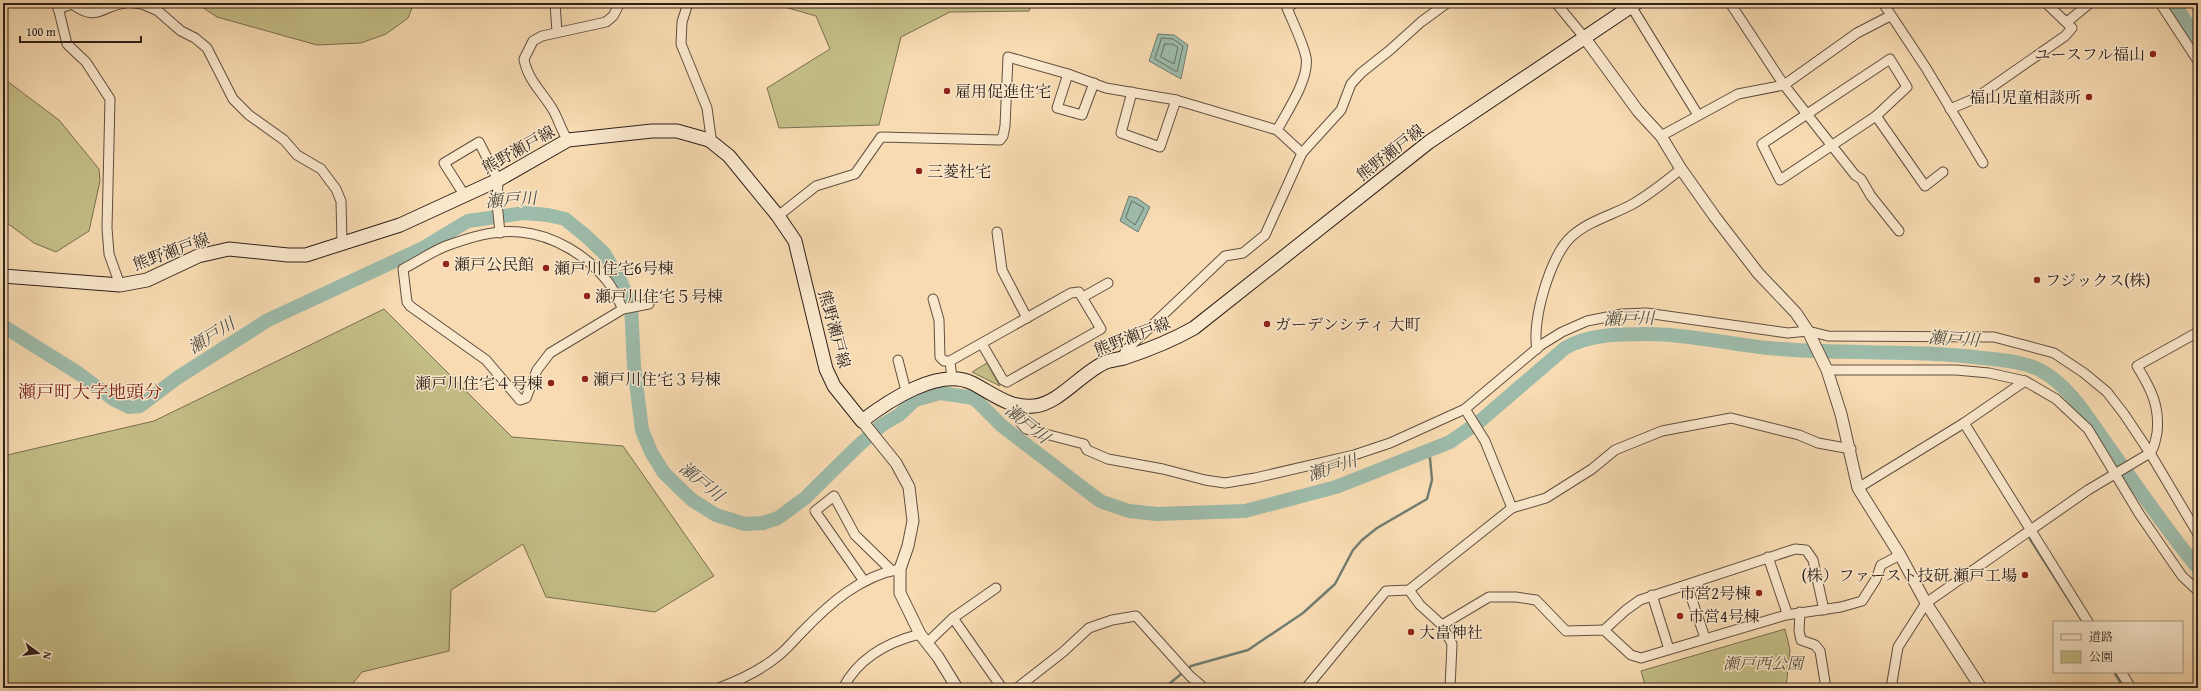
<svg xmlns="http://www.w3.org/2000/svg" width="2201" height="691" font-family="'Gentium Book Plus','Noto Serif JP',serif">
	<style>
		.green { fill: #c4be87; stroke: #796f50 }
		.water { fill: #9dbbaa; stroke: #717d70 }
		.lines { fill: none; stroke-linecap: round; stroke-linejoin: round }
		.shore { stroke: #666e62; stroke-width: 1 }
		.stream { stroke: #717d70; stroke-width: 2.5 }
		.river { stroke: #9dbbaa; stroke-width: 14 }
		.minor-casing { stroke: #604f3f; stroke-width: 11 }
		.tertiary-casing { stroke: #604f3f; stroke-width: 13 }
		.secondary-casing { stroke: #2e2019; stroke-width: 15 }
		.minor { stroke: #fae8cd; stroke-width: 9 }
		.tertiary { stroke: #fae8cd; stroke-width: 11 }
		.secondary { stroke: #fae8cd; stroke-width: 13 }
		.poi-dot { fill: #8f2418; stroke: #fae8cd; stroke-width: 1.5 }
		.labels { text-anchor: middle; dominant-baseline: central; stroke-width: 3; stroke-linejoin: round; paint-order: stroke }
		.poi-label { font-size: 16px; fill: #2e2019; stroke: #fae8cd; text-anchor: start }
		.street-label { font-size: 16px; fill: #2e2019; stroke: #fae8cd }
		.park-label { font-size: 16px; font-style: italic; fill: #5b4f3a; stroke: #fae8cd }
		.water-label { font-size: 17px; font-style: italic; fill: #4f4e44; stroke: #fae8cd }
		.quarter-label { font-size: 18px; fill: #7a1f14; stroke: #fae8cd }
	</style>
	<rect width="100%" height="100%" fill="#f8dbb2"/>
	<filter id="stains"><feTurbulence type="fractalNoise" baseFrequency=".005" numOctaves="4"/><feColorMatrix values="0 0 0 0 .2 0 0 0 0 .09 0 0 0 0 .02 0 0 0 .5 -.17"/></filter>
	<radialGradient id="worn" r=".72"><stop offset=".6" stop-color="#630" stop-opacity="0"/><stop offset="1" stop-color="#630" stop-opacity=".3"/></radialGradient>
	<g class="green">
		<path d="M196 3H414L408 18 386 34 361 43 317 45 217 17Z"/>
		<path d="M779 3H1032L1029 11 950 12 901 37 879 125 779 128 767 88 830 49 816 16 781 6Z"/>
		<path d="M1172 3H1219L1220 7H1180Z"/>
		<path d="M3 78 59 120 99 169 100 181 89 231 56 252 34 243 3 220Z"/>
		<path d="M384 309 512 437 623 446 714 576 655 612 546 597 523 544 451 590 449 651 362 672 349 688H3V456L154 421Z"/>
		<path d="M987 363 1000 386 972 372Z"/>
		<path d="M1785 629 1790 650 1786 688H1646L1641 671Z"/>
	</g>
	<g class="water">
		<path d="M1158 34 1174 35 1188 45 1181 79 1149 61Z"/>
		<path d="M1129 196 1137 198 1150 207 1138 232 1120 221Z"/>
	</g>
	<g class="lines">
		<g class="shore">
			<path d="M1162 38 1173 39 1183 46 1177 72 1155 59Z"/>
			<path d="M1165 44H1172L1178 47 1174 64 1161 57Z"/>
			<path d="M1132 201 1144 208 1135 225 1126 218Z"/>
		</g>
		<g class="stream">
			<path d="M2030 539 2083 622"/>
			<path d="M2114 672 2124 688"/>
			<path d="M1164 688 1191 666 1248 650 1303 613 1335 584 1353 550 1362 540 1377 528 1427 499 1432 480 1430 458 1422 453"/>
		</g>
		<g class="river">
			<path d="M2174 3 2198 41"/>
			<path d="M3 326 78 373 113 399 129 407 140 406 177 378 268 320 423 248 468 221 524 213 548 215 565 219 586 236 604 253 621 282 631 306 634 366 642 430 651 452 664 473 692 500 716 515 745 524 763 523 778 518 805 498 858 446 882 425 899 415 915 400 940 393 974 398 1002 426 1100 501 1129 511 1157 514 1245 511 1336 487 1450 442 1480 421 1565 348C1589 334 1620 334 1647 334 1688 334 1728 344 1768 348 1840 355 1911 349 1982 358 2001 360 2022 361 2040 370 2070 386 2089 419 2108 446 2138 487 2166 530 2198 568"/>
		</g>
		<defs>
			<g id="minor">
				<path d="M57 3 67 44 86 62 110 99 107 228 109 254 120 285"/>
				<path d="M134 3 142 4 158 11 181 31 195 38 207 48 233 99 249 115 284 140 297 155 321 169 336 189 341 201 342 243"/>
				<path d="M555 3 557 32"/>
				<path d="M688 3 682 22 681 44 707 108 711 137 709 140"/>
				<path d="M1556 3 1584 37"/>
				<path d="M1730 3 1784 85 1855 175 1861 179 1871 196 1899 231"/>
				<path d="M1883 3 1926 68 1983 163"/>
				<path d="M2160 3 2198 61"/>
				<path d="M1631 6 1698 115"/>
				<path d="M58 9 72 4C99 23 100 6 125 3"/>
				<path d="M2067 22 2090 3"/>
				<path d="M1890 59 1907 87 1876 116 1780 180 1762 144Z"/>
				<path d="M1068 74 1057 108 1082 115 1094 83"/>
				<path d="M1132 92 1121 133 1160 147 1176 100"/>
				<path d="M1950 109 1976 98 2065 36 2072 28 2046 3"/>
				<path d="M1876 116 1925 186 1943 172"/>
				<path d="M1277 130C1287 112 1310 78 1306 57 1302 40 1293 23 1287 8L1294 3"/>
				<path d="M1661 136 1738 94 1784 85 1857 33 1890 16"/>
				<path d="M568 140C561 131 559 120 553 110 543 93 527 79 524 59L533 41 542 36 606 22 613 16 620 3"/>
				<path d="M465 196 444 163 479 142 498 180 497 203 500 233"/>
				<path d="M778 216 816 186 855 174 881 137 1000 140 1003 136 1005 126 1008 57 1068 74 1106 88 1176 100 1277 130 1302 153"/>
				<path d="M997 232 1002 270 1027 318"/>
				<path d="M1083 297 1108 283"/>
				<path d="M933 299 939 320 940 357 944 361H950"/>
				<path d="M623 309C618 300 614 290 608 282 588 256 554 235 520 232 497 229 467 238 446 246 431 252 417 262 403 269L407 302 410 306 486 360 520 400 526 398 537 370 550 353 623 309 649 304"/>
				<path d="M1537 349C1531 321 1551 254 1572 236 1589 221 1612 215 1631 205 1649 195 1665 182 1681 169"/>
				<path d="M1122 358 1126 350 1225 256 1243 253 1265 235 1302 153 1341 110 1351 84 1361 73 1390 50 1421 22 1447 3"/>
				<path d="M898 360 906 391"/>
				<path d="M1827 370H1956L1989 373 2025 381 2056 399 2088 429 2140 515 2182 576 2198 591"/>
				<path d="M952 379 950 361 1071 293 1079 292 1101 329 1007 382 1003 380 982 344"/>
				<path d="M1019 407 1020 422 1026 429 1084 444 1087 450 1108 459 1163 469 1205 480 1225 483 1255 478 1354 455 1390 443 1465 409 1541 345 1562 332 1587 321 1622 314 1646 313 1788 333 1808 331 1828 336 1994 337 2054 353 2084 373 2107 392 2124 414 2150 453 2198 534"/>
				<path d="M1465 409 1485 441 1512 508"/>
				<path d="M1964 423 2088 622"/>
				<path d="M1858 488 1964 423 2025 381"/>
				<path d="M1768 557 1786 610"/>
				<path d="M864 581 815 511 834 496 855 535 891 570"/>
				<path d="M1687 585 1704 635"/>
				<path d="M1409 590 1420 605 1442 625 1452 644 1450 688"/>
				<path d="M1652 595 1668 646"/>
				<path d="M1800 612 1799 631 1801 640 1815 645 1820 651 1826 688"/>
				<path d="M953 618 1002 688"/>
				<path d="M1442 625 1489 597H1516L1536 600 1566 631 1604 630 1631 655 1641 658 1786 615 1841 607 1862 601 1876 579 1881 565 1900 555"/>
				<path d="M1604 630 1626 610 1640 600 1795 549 1806 550 1813 560 1824 610"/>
				<path d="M927 643 953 618 996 588"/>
				<path d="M2121 672 2131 688"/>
				<path d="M719 688C740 680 760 671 778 656 787 649 794 640 802 632 829 604 860 576 900 569"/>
				<path d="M843 688C859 657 888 642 920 634"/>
				<path d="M1017 688 1063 652 1089 628 1112 620 1136 616 1190 676 1204 688"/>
				<path d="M1306 688 1386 591 1409 590 1512 508 1546 498 1592 469 1615 450 1662 431 1731 418 1799 435 1818 443 1851 449"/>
				<path d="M1891 688 1898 647 1926 603 2088 490 2150 453C2155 447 2155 441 2157 433 2160 406 2151 389 2137 366L2198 332"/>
			</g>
			<g id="tertiary">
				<path d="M1584 37 1638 111 1661 136 1681 169 1715 217 1758 273 1796 313 1808 331 1827 370 1841 414 1858 488 1900 555 1926 603 1981 688"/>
				<path d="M862 421 896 463 909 487 913 521 908 546 900 569V593L920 634 938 657 957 688"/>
			</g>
			<path id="secondary" d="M3 276 120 285 147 280 198 256 229 249 288 255H306L400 225 498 180 568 140 652 131H677L709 140 729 156 778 216 795 241 826 369 834 386 862 421C888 401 939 367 972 383 992 393 1010 409 1034 406 1059 404 1082 372 1106 362 1112 360 1118 359 1124 358 1148 350 1171 341 1194 328L1429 142 1636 3"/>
		</defs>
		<use href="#minor" class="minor-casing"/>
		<use href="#tertiary" class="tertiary-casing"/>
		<use href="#secondary" class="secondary-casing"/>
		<use href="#minor" class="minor"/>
		<use href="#tertiary" class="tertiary"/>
		<use href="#secondary" class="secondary"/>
	</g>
	<g class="poi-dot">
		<circle cx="2153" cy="54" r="4"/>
		<circle cx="947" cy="91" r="4"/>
		<circle cx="2089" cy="97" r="4"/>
		<circle cx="919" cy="171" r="4"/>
		<circle cx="446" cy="264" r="4"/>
		<circle cx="546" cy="268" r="4"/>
		<circle cx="2037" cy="280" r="4"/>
		<circle cx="587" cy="296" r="4"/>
		<circle cx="1267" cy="324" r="4"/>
		<circle cx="585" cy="379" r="4"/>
		<circle cx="551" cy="383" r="4"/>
		<circle cx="2025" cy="575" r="4"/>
		<circle cx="1759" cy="593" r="4"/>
		<circle cx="1680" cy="616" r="4"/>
		<circle cx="1411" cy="632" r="4"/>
	</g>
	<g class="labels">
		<g class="poi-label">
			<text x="2145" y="54" text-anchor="end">ユースフル福山</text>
			<text x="955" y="91">雇用促進住宅</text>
			<text x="2081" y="97" text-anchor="end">福山児童相談所</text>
			<text x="927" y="171">三菱社宅</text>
			<text x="454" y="264">瀬戸公民館</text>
			<text x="554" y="268">瀬戸川住宅6号棟</text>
			<text x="2045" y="280">フジックス(株)</text>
			<text x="595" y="296">瀬戸川住宅５号棟</text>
			<text x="1275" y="324">ガーデンシティ 大町</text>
			<text x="593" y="379">瀬戸川住宅３号棟</text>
			<text x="543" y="383" text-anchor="end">瀬戸川住宅４号棟</text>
			<text x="2017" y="575" text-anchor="end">(株）ファースト技研 瀬戸工場</text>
			<text x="1751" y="593" text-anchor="end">市営2号棟</text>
			<text x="1688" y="616">市営4号棟</text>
			<text x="1419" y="632">大畠神社</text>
		</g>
		<g class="street-label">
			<text transform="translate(518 149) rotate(-29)">熊野瀬戸線</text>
			<text transform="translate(1390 152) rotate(-38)">熊野瀬戸線</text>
			<text transform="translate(171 251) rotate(-20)">熊野瀬戸線</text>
			<text transform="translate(835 329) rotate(75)">熊野瀬戸線</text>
			<text transform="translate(1132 336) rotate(-21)">熊野瀬戸線</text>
		</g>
		<g class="park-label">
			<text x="1763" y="663">瀬戸西公園</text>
		</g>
		<g class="water-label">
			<text transform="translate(511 199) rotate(-4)">瀬戸川</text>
			<text transform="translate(1629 318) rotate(-1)">瀬戸川</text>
			<text transform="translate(211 335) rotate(-32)">瀬戸川</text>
			<text transform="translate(1954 338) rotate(4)">瀬戸川</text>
			<text transform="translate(1028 423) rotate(39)">瀬戸川</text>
			<text transform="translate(1332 467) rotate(-18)">瀬戸川</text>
			<text transform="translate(702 481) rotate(39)">瀬戸川</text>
		</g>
		<g class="quarter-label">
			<text x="90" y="391">瀬戸町大字地頭分</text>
		</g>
	</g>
	<rect width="2201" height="691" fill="none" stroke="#f8dbb2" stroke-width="16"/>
	<rect x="4" y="4" width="2193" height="683" fill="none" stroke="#2e2019" stroke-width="2"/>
	<rect x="8" y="8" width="2185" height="675" fill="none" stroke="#2e2019"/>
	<rect x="2053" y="621" width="130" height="52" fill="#fae8cd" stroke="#a89885"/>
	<rect x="2061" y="634" width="20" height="6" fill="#fae8cd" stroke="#a89885"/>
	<text x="2089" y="641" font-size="12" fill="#2e2019">道路</text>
	<rect x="2061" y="651" width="20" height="12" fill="#c4be87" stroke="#a89885"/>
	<text x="2089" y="661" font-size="12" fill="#2e2019">公園</text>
	<g transform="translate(38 653) rotate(105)" stroke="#fae8cd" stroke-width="3" paint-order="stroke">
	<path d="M0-3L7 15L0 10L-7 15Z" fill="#2e2019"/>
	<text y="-6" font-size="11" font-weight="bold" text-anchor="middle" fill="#2e2019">N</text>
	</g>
	<path d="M20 36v6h121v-6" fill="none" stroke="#2e2019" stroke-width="2"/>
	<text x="26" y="36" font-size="12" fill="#2e2019" stroke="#fae8cd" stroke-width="3" paint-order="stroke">100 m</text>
	<rect width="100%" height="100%" filter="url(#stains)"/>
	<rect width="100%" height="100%" fill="url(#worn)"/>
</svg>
